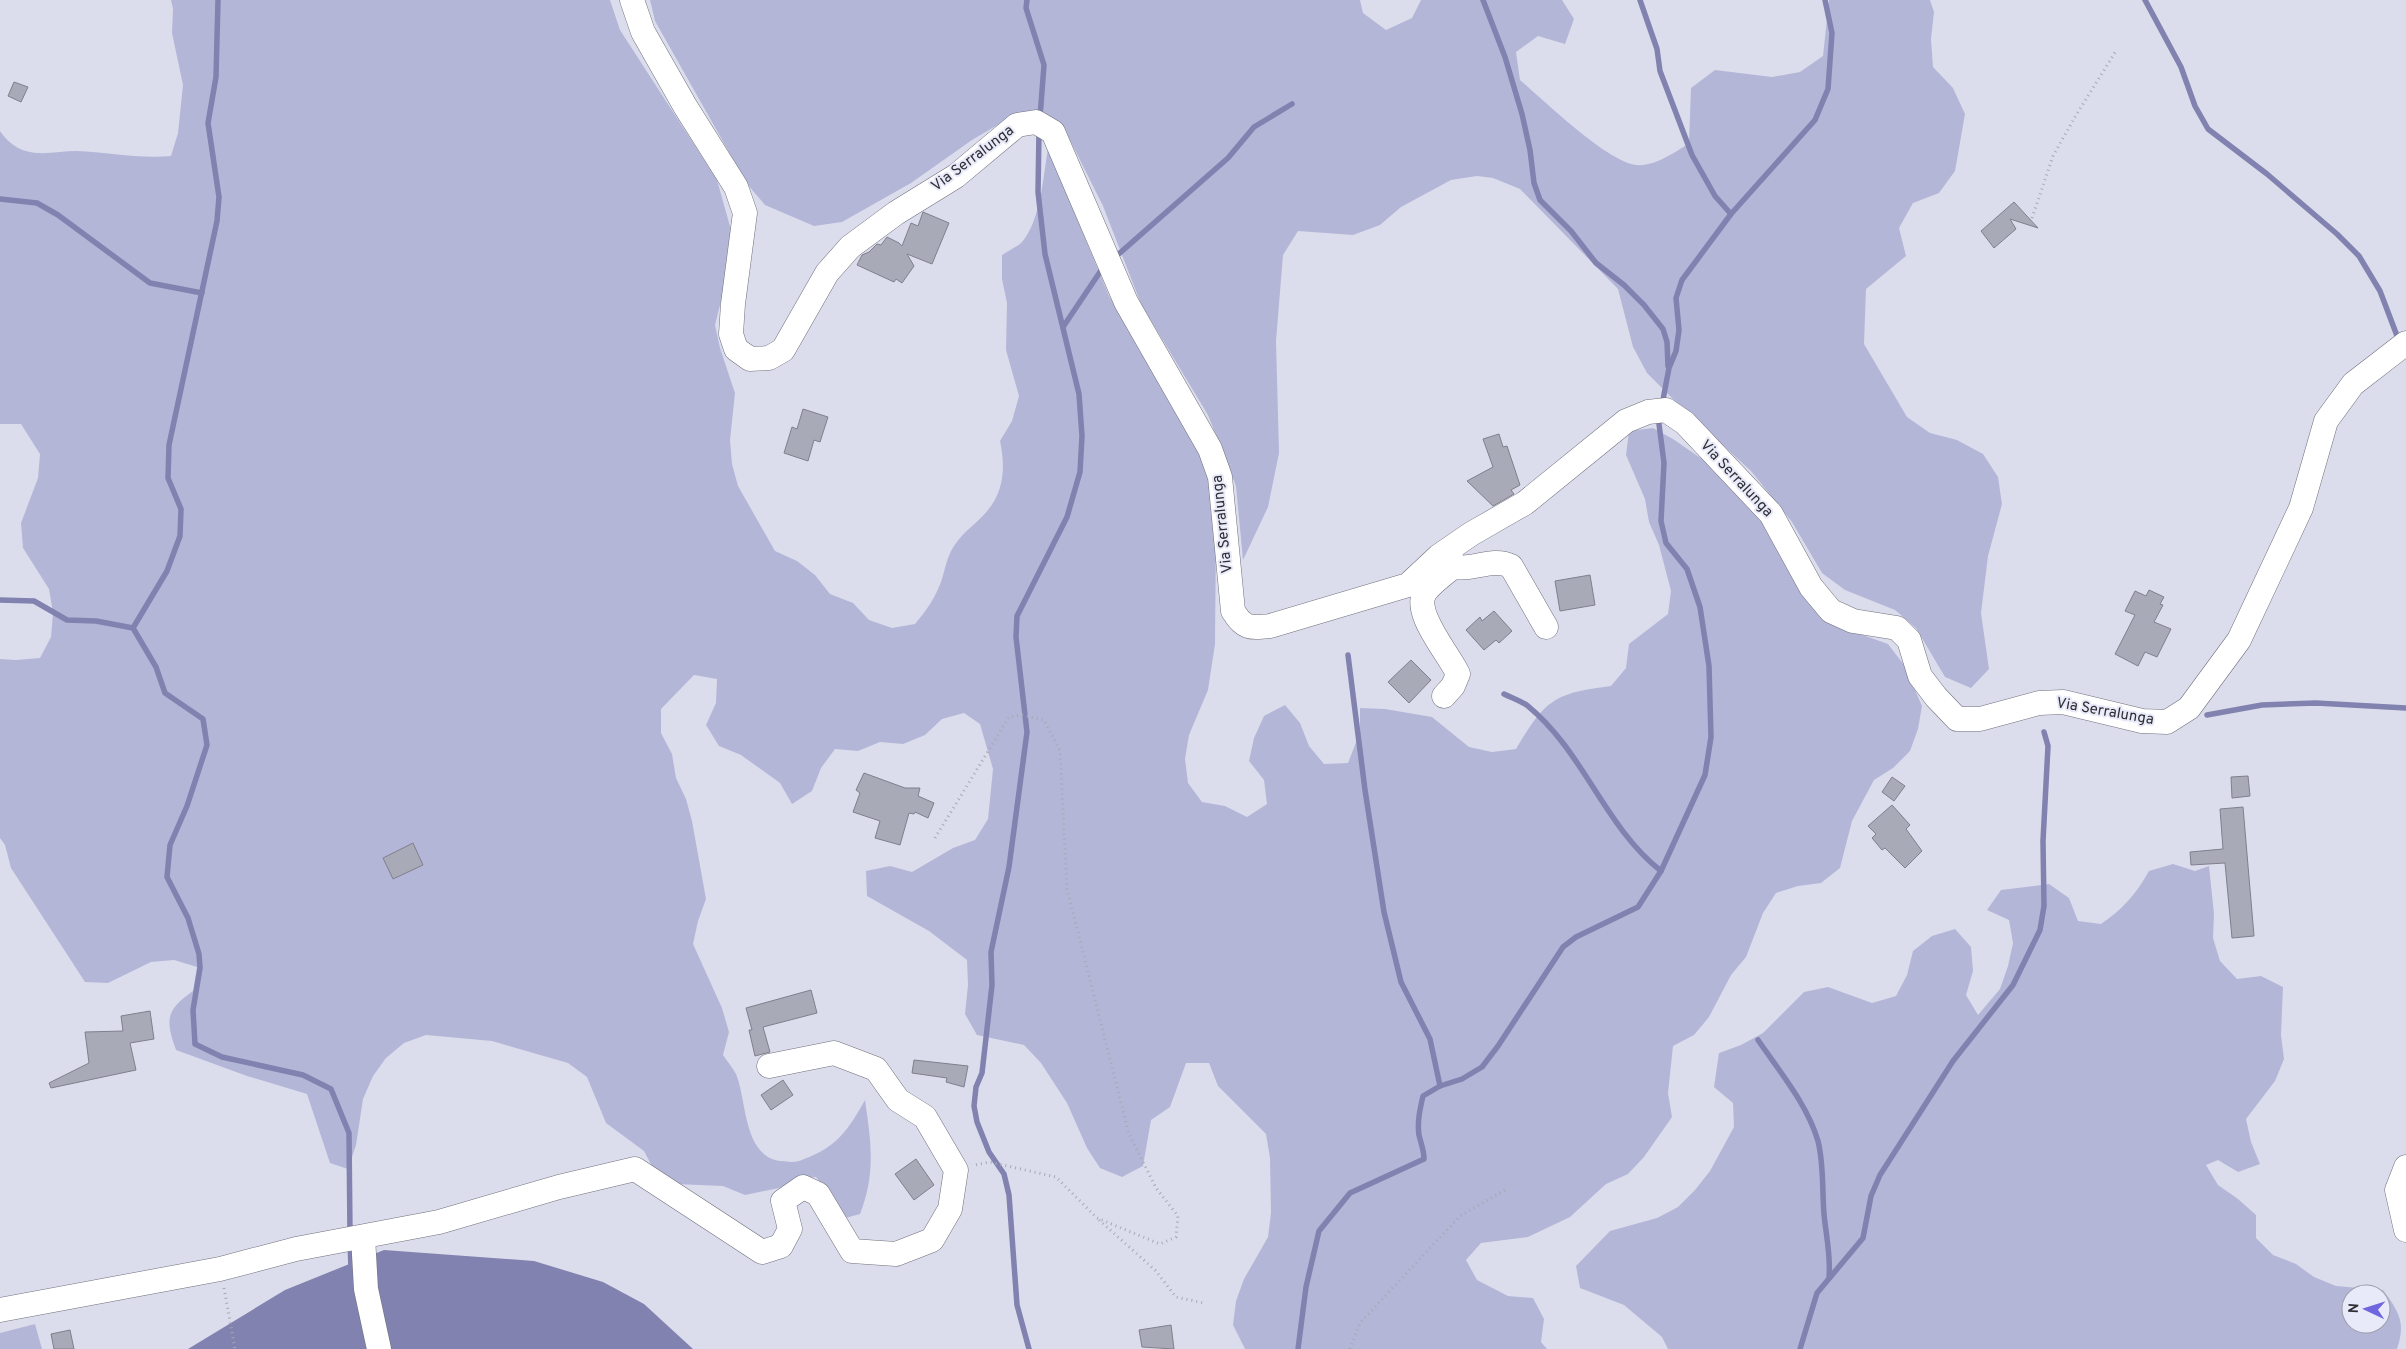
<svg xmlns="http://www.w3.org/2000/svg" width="2406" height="1349" font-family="Overpass,sans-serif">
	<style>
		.green { fill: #b4b6d8; fill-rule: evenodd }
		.water { fill: #8182af }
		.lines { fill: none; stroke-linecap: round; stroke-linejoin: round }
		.stream { stroke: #8182af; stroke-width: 5.5 }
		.building { fill: #a9aab8; stroke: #7f7f8d }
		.minor-casing { stroke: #6f707d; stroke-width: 25 }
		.path { stroke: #a7a8b4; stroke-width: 3; stroke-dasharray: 1 4; stroke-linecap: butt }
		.minor { stroke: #fff; stroke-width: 24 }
		.labels { text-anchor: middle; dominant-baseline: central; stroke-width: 4; stroke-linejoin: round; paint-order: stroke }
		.street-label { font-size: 15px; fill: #2d2d33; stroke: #e9eaf9 }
	</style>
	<rect width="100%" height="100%" fill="#dcddec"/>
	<g class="green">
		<path d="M171 0H610L620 30 717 180 731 230 727 277 715 325 720 348 735 393 730 440 732 464 738 486 775 551 797 561 815 575 830 594 853 603 869 620 892 628 915 624C926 611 935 598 941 582 945 570 947 556 954 546 964 530 978 523 988 510 1005 489 1005 465 1000 441L1012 421 1019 396 1006 350 1007 303 1002 279V255C1008 251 1017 247 1022 242 1041 220 1043 176 1048 149L1109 296 1208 469 1216 535 1215 644 1208 690 1189 735 1185 759 1188 783 1202 802 1225 806 1247 817 1267 804 1264 780 1249 761 1254 738 1264 716 1285 705 1300 723 1309 746 1324 764 1348 763 1360 732V708L1385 709 1432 717 1469 747 1492 752 1516 749C1545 700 1554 693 1611 686L1626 668 1629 644 1668 614 1671 591 1659 545 1649 522 1645 499 1626 455 1629 431 1653 428 1673 439 1715 468 1761 519 1809 604 1832 624 1888 644 1904 665 1922 706 1918 729 1910 751 1893 768 1874 780 1852 821 1840 868 1821 883 1798 886 1776 893 1763 913 1746 957 1731 975 1709 1017 1694 1035 1673 1046 1668 1093 1672 1117 1644 1157 1628 1174 1606 1184 1570 1217 1528 1237 1481 1243 1466 1260 1477 1280 1508 1296 1533 1298 1544 1319 1541 1342 1547 1349H1245L1233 1325 1236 1301 1244 1279 1268 1237 1271 1213 1270 1158 1266 1134 1218 1086 1209 1063H1186L1170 1107 1151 1120 1143 1166 1122 1177 1100 1168 1087 1148 1067 1103 1041 1063 1024 1045 977 1035 965 1014 968 985 967 960 929 931 867 896 866 871 890 866 912 872 953 848 975 840 988 819 993 769 980 724 964 713 942 719 925 735 903 744 880 742 858 751 835 749 821 768 812 791 792 804 780 783 741 755 719 746 706 725 716 703 717 679 694 675 661 709V733L672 754 676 778 686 799 692 821 706 899 698 921 693 944 722 1008 729 1032 723 1055C727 1061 733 1068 736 1074 747 1100 743 1157 781 1161 790 1162 796 1163 804 1159 837 1147 848 1130 865 1100 871 1142 876 1173 860 1214L838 1220 831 1197 816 1177 799 1178 779 1188 745 1195 723 1186 675 1184 655 1172 644 1151 606 1123 587 1077 568 1063 492 1041 426 1035 404 1043 386 1058 373 1076 363 1099 356 1145 348 1169 330 1163 307 1094 247 1076 176 1050C165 1019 166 1010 193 991L197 967 174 960 151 962 108 983 85 982 11 868 5 845 0 838V659L16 660 40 658 51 637 53 613 49 589 23 548 21 523 38 478 40 454 21 424H0V131C6 140 15 148 26 151 42 156 60 151 76 151 108 152 139 159 171 156L178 133 183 85 172 33 173 9Z"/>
		<path d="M650 0H1360L1363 13 1386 30 1412 18 1421 0H1562L1574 19 1565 44 1538 36 1516 52 1520 80C1545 101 1607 162 1637 165 1653 167 1676 152 1689 143L1691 88 1715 70 1772 77 1800 72 1823 56 1829 0H1930L1934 12 1931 39 1933 67 1953 88 1965 114 1955 171 1939 193 1913 203 1899 228 1906 256 1866 289 1864 344 1907 417 1930 433 1957 440 1983 454 1998 477 2002 504 1988 556 1981 613 1989 669 1971 688 1945 677 1916 628 1895 610 1845 590 1822 573 1792 522 1751 471 1684 410 1647 373 1633 347 1618 289 1520 189 1493 178 1477 176 1451 180 1401 207 1380 225 1353 235 1298 231 1283 255 1276 341 1279 453 1268 507 1243 560 1236 486 1208 415 1141 304 1103 206 1062 124 1039 112 1011 117 972 140 911 183 842 222 814 226 765 205 747 184 655 21Z"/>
		<path d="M2173 864 2195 871 2209 866 2214 914 2213 938 2220 961 2237 979 2261 976 2283 987 2281 1035 2284 1059 2275 1081 2246 1119 2251 1142 2260 1164 2238 1172 2218 1160 2206 1165 2218 1185 2238 1199 2256 1215V1238L2273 1255 2296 1264 2314 1277 2336 1286 2383 1290C2399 1312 2406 1322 2397 1349H1668L1662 1337 1624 1305 1580 1288 1576 1266 1610 1231 1657 1218 1678 1207 1695 1190 1710 1171 1734 1127 1733 1103 1714 1087 1719 1053 1741 1045 1763 1033 1804 992 1828 987 1872 1003 1896 996 1907 975 1913 951 1932 936 1955 929 1971 947 1973 971 1966 995 1978 1015 2000 989 2008 966 2013 943 2009 920 1987 910 2001 890 2049 884 2069 898 2078 921 2101 924C2123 909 2136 894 2149 871ZM2351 1294H2381V1324H2351Z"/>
		<path d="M35 1324 42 1349H0V1333Z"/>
	</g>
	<path class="water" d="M384 1250 534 1261 603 1282 644 1304 693 1349H188L285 1290Z"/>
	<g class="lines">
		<g class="stream">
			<path d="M218 0 216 77 208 123 219 197 217 221 169 445 168 478 181 509 180 536 167 571 133 628 156 667 165 693 203 719 207 745 187 806 170 845 167 877 188 918 199 954 200 968 193 1010 195 1044 222 1057 303 1075 331 1089 349 1133 350 1234"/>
			<path d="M1027 0 1026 8 1044 65 1040 117"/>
			<path d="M1483 0 1505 57 1522 114 1530 150 1534 183 1540 200 1571 231 1596 263 1624 285 1644 305 1663 329 1667 342 1668 366"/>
			<path d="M1640 0 1657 49 1660 71 1692 155 1715 196 1731 214"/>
			<path d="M2145 0 2181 67 2195 106 2208 129 2267 174 2337 234 2359 256 2380 291 2399 341"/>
			<path d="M0 199 37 203 58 215 150 283 202 293"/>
			<path d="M1113 259 1228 158 1254 127 1292 104"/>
			<path d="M1063 327 1104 266"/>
			<path d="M1662 405 1669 368 1676 351 1679 330 1676 298 1682 280 1731 214 1815 120 1828 89 1832 33 1825 0"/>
			<path d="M0 600 34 601 67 620 96 621 133 628"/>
			<path d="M1348 655 1365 790 1384 912 1401 982 1430 1039 1440 1086"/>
			<path d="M1504 694C1512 698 1521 701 1528 706 1584 752 1604 826 1661 871"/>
			<path d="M2207 715 2262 705 2316 703 2406 708"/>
			<path d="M1758 1040C1780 1072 1807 1104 1818 1141 1824 1165 1822 1190 1824 1214 1826 1236 1831 1255 1829 1278"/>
			<path d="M350 1243 351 1269"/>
			<path d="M1029 1349 1017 1305 1009 1195 1004 1174 989 1152 977 1122 974 1106 976 1087 982 1073 992 985 991 952 1009 867 1027 732 1016 637 1017 616 1067 517 1080 472 1082 436 1079 394 1045 254 1038 192 1039 131"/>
			<path d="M1298 1349 1306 1287 1319 1231 1350 1193 1424 1159C1424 1150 1421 1144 1419 1135 1417 1122 1420 1109 1423 1096L1440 1086 1462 1079 1482 1067 1498 1046 1563 947 1576 937 1638 907 1661 871 1705 775 1711 737 1709 666 1700 607 1687 569 1666 543 1661 521 1664 463 1659 424 1660 417"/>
			<path d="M1800 1349 1817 1293 1863 1238 1871 1196 1880 1175 1953 1061 2013 985 2040 930 2044 906 2043 841 2048 746 2044 732"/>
		</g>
	</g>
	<g class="building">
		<path d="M14 82 28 87 21 102 8 96Z"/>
		<path d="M2014 202 2038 228 2010 219 2016 229 1994 248 1981 231Z"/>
		<path d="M923 212 949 223 932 264 907 254 914 266 902 283 896 279 894 282 857 265 862 255 869 252 877 244 881 245 887 237 899 243 902 246 911 223 918 226Z"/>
		<path d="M803 409 828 417 820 442 814 440 808 461 784 453 792 427 797 429Z"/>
		<path d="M1499 434 1503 447 1507 446 1520 485 1511 490 1514 494 1493 506 1467 481 1493 467 1483 439Z"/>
		<path d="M1590 575 1595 605 1560 611 1555 581Z"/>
		<path d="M2149 590 2164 597 2160 604 2163 605 2154 622 2171 629 2157 657 2145 652 2138 666 2115 654 2135 615 2125 611 2135 591 2146 596Z"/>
		<path d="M1494 611 1512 631 1499 643 1496 640 1484 650 1466 630 1480 617 1482 621Z"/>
		<path d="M1411 660 1431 680 1409 703 1388 682Z"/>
		<path d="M864 773 905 788H920L918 796 934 803 928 818 915 812 914 814 909 813 900 845 875 838 880 821 853 812 860 793 856 790Z"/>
		<path d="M2248 776 2250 796 2232 798 2231 777Z"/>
		<path d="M1892 777 1905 786 1894 801 1882 792Z"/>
		<path d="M1892 805 1910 825 1906 829 1922 851 1905 868 1885 848 1882 850 1872 838 1876 834 1868 826Z"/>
		<path d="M2243 807 2254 936 2232 938 2225 863 2191 865 2190 852 2223 849 2220 809Z"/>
		<path d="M413 843 423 865 393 879 383 858Z"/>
		<path d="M811 990 817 1013 763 1027 770 1052 755 1056 749 1030H752L746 1008Z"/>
		<path d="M150 1011 154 1039 130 1043 136 1070 51 1088 49 1083 89 1063 85 1032 123 1031 121 1016Z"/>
		<path d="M914 1060 968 1066 964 1087 946 1082 947 1078 912 1073Z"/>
		<path d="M783 1080 793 1095 771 1110 761 1095Z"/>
		<path d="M916 1159 934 1185 914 1200 895 1174Z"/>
		<path d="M1171 1325 1174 1349 1142 1347 1139 1330Z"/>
		<path d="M70 1330 74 1349H54L51 1334Z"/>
	</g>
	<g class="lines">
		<defs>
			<g id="minor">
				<path d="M632 0 643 32 685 106 736 187 745 213 733 304 731 334 736 349 750 359 769 358 783 350 827 273 850 247 896 213 956 176 1017 125 1036 122 1053 132 1126 302 1210 449 1220 477 1233 611C1244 629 1250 628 1270 626L1408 585 1439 556 1471 534 1525 503 1626 421 1648 412 1666 410 1685 423 1771 514 1811 587 1831 611 1853 621 1897 628 1909 640 1920 676 1936 697 1957 719H1980L2039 703 2063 702 2142 721 2167 722 2189 708 2239 640 2301 508 2326 421 2353 384 2406 343"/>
				<path d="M1450 552 1453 567C1473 571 1492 557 1511 566L1546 627"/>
				<path d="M1444 696 1453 686 1458 674C1450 655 1410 611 1426 591 1433 582 1444 574 1453 567"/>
				<path d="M2406 1167 2397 1190 2406 1230"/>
				<path d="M363 1237 366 1289 379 1349"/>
				<path d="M0 1310 220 1269 296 1249 439 1222 559 1187 635 1169 762 1252 781 1246 790 1229 783 1201 803 1187 818 1194 852 1251 896 1254 932 1240 950 1209 956 1170 925 1117 898 1100 876 1069 834 1053 769 1066"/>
			</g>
		</defs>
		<use href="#minor" class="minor-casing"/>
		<g class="path">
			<path d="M2032 218 2053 156 2075 117 2116 51"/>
			<path d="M935 838 1009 717 1022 715 1044 720 1060 751 1067 889 1129 1134 1156 1188 1178 1216 1176 1237 1160 1244 1097 1218 1056 1177 990 1162 975 1165"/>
			<path d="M1099 1220 1155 1270 1176 1297 1204 1303"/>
			<path d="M224 1288 235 1349"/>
			<path d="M1350 1349 1360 1323 1460 1216 1505 1190"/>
		</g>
		<use href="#minor" class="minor"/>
	</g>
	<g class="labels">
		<g class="street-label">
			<text transform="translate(973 159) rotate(-37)">Via Serralunga</text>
			<text transform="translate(1736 479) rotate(47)">Via Serralunga</text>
			<text transform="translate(1223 524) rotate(-96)">Via Serralunga</text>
			<text transform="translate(2105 712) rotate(10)">Via Serralunga</text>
		</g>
	</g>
	<g transform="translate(2366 1309) rotate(274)"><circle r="24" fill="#e9eaf9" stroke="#9e9eaa"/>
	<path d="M0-4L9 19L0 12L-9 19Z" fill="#6f65df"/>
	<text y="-8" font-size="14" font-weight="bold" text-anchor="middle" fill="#2d2d33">N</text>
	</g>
</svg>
